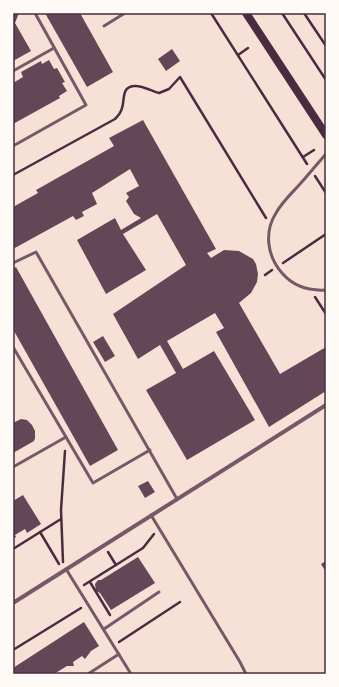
<svg xmlns="http://www.w3.org/2000/svg" width="339" height="687" font-family="'Roboto Serif',serif">
	<style>
		.building { fill: #644757 }
		.lines { fill: none; stroke-linecap: round; stroke-linejoin: round }
		.path { stroke: #4a2c40; stroke-width: 2.5 }
		.service { stroke: #755966; stroke-width: 3 }
		.minor { stroke: #755966; stroke-width: 4 }
		.secondary { stroke: #4a2c40; stroke-width: 8 }
		.neatline { fill: none; stroke: #4a2c40; stroke-width: 1.5 }
	</style>
	<rect width="100%" height="100%" fill="#f7e1d7"/>
	<g class="building">
		<path d="M13 13H19L15 23 31 51 13 61Z"/>
		<path d="M45 13H80L113 72 87 87Z"/>
		<path d="M172 49 180 61 166 71 158 59Z"/>
		<path d="M49 60 54 69 57 68 65 82 62 83 67 91 59 96 60 98 13 124V83L23 77 21 72 41 61 42 64Z"/>
		<path d="M143 120 216 249 207 253 211 258 224 250 239 251 253 259 256 264 258 274 257 282 251 293 239 303 280 374 326 347V391L269 427 216 332 224 328 215 313 167 341 183 369 214 351 255 420 187 460 146 390 176 373 160 345 138 359 113 314 186 265 157 214 123 234 146 270 106 294 77 240 115 218 121 230 141 218 134 214 126 201 129 197 126 193 139 186 130 169 92 193 97 204 82 212 84 216 76 220 73 216 13 249V207L38 193 36 190 114 146 109 138Z"/>
		<path d="M16 267 118 450 90 466 14 331 13 332V269Z"/>
		<path d="M103 336 115 356 105 362 93 342Z"/>
		<path d="M21 419 27 420 32 425 35 431V438L34 441 13 453V423Z"/>
		<path d="M148 481 155 492 145 498 138 486Z"/>
		<path d="M23 495 41 524 27 533 25 529 15 535 16 537 13 539V501Z"/>
		<path d="M138 557 155 583 111 610 100 593 96 591 95 584 98 580H101Z"/>
		<path d="M326 561V572L321 564Z"/>
		<path d="M84 622 99 646 91 651 85 659 82 656 73 662 74 666H67L54 674H13V668Z"/>
	</g>
	<g class="lines">
		<g class="path">
			<path d="M211 13 307 164"/>
			<path d="M282 13 326 80"/>
			<path d="M304 13 326 46"/>
			<path d="M238 55 248 48"/>
			<path d="M303 157 314 150"/>
			<path d="M13 175 115 119C118 116 121 113 122 108 125 100 121 87 134 86 141 85 152 91 159 93L169 89 180 77 266 218"/>
			<path d="M315 176 326 193"/>
			<path d="M283 263 326 234"/>
			<path d="M265 275 272 270"/>
			<path d="M315 297 326 314"/>
			<path d="M40 532 59 564"/>
			<path d="M13 549 61 519"/>
			<path d="M108 552 116 565"/>
			<path d="M63 562 61 510 65 451"/>
			<path d="M90 582 110 615"/>
			<path d="M84 585 143 548 154 534"/>
			<path d="M119 642 180 602"/>
			<path d="M13 650 81 608"/>
		</g>
		<g class="service">
			<path d="M104 26 125 13"/>
			<path d="M13 71 54 48"/>
			<path d="M13 146 86 105 35 13"/>
			<path d="M326 154C317 164 309 174 300 184 292 193 282 202 276 213 264 232 267 256 282 273 293 286 309 291 326 290"/>
			<path d="M13 263 36 252 177 499"/>
			<path d="M13 347 93 483 150 450"/>
			<path d="M13 467 66 437"/>
			<path d="M151 515 240 662 246 674"/>
			<path d="M66 569 131 674"/>
			<path d="M104 629 159 592"/>
			<path d="M88 674 119 654"/>
		</g>
		<path class="minor" d="M13 603 326 405"/>
		<path class="secondary" d="M246 13 326 135"/>
	</g>
	<rect width="339" height="687" fill="none" stroke="#fffaf5" stroke-width="28"/>
	<rect x="14" y="14" width="311" height="659" class="neatline"/>
</svg>
